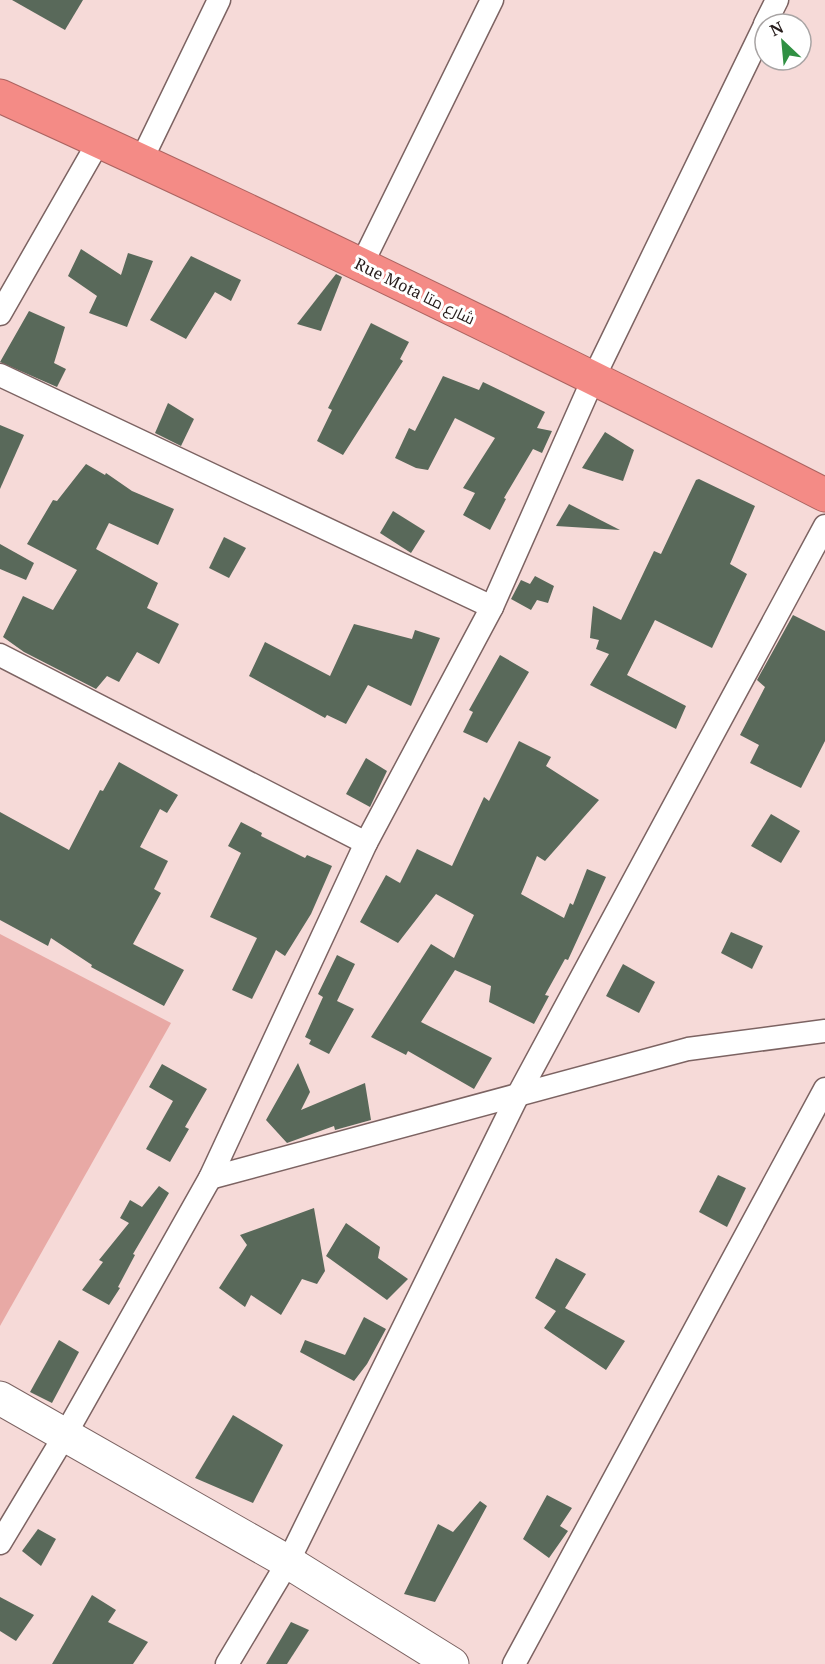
<svg xmlns="http://www.w3.org/2000/svg" width="825" height="1664" font-family="'Noto Serif',Cairo,serif">
	<style>
		.green { fill: #e8a9a5 }
		.building { fill: #59695a }
		.lines { fill: none; stroke-linecap: round; stroke-linejoin: round }
		.street-casing { stroke: #7c6362; stroke-width: 25 }
		.secondary-casing { stroke: #7c6362; stroke-width: 35 }
		.highway-casing { stroke: #ac6461; stroke-width: 35 }
		.street { stroke: #fff; stroke-width: 22 }
		.secondary { stroke: #fff; stroke-width: 33 }
		.highway { stroke: #f48b86; stroke-width: 33 }
		.labels { text-anchor: middle; dominant-baseline: central; stroke-width: 6; stroke-linejoin: round; paint-order: stroke }
		.street-label { font-size: 16px; fill: #261c1b; stroke: #fff }
	</style>
	<rect width="100%" height="100%" fill="#f6dad8"/>
	<path class="green" d="M0 934 171 1023 0 1326Z"/>
	<g class="building">
		<path d="M12 0H83L65 30Z"/>
		<path d="M81 249 121 275 128 253 153 261 127 327 89 313 97 296 68 276Z"/>
		<path d="M191 256 241 280 231 301 215 292 186 339 150 320Z"/>
		<path d="M336 274 342 277 321 331 297 324Z"/>
		<path d="M29 311 65 327 54 363 66 369 57 387 0 362Z"/>
		<path d="M371 323 409 342 400 359 403 361 343 455 317 441 332 410 328 408Z"/>
		<path d="M443 376 479 390 483 382 545 412 537 428 552 431 542 453 533 449 504 498 506 499 490 530 463 515 475 493 463 488 495 438 455 418 428 470 416 468 395 458 409 428 415 431Z"/>
		<path d="M168 403 194 419 181 446 155 433Z"/>
		<path d="M0 425 24 435 0 489Z"/>
		<path d="M605 432 634 450 623 481 582 468Z"/>
		<path d="M86 464 105 475 106 473 132 491 174 509 158 545 109 523 96 549 158 583 147 608 179 624 159 664 137 652 119 682 107 676 96 689 24 652 3 637 23 596 53 610 77 570 27 544 53 500 57 501Z"/>
		<path d="M699 479 755 506 730 564 747 574 712 648 655 620 627 675 686 706 676 729 590 685 609 654 596 649 599 640 590 638 593 606 621 620 654 551 661 554 696 480Z"/>
		<path d="M569 504 620 530 556 526Z"/>
		<path d="M393 511 425 531 411 553 380 533Z"/>
		<path d="M224 537 246 548 229 578 209 568Z"/>
		<path d="M0 544 34 563 26 580 0 569Z"/>
		<path d="M535 576 554 586 548 603 537 600 531 610 511 599 521 580 530 584Z"/>
		<path d="M793 615 825 631V741L801 788 750 763 759 745 740 735 765 687 757 680Z"/>
		<path d="M354 624 412 639 415 630 440 638 411 706 368 685 346 724 327 715 325 718 249 676 265 642 330 676Z"/>
		<path d="M500 655 529 672 487 743 463 732 473 712 469 710Z"/>
		<path d="M519 741 551 757 546 766 599 800 545 861 537 856 521 894 564 918 570 903 573 905 587 869 606 877 568 960 565 959 545 995 549 996 534 1024 489 1002 491 986 455 970 421 1022 492 1058 474 1089 408 1051 406 1055 371 1037 431 944 454 958 474 915 436 894 398 943 360 922 386 875 400 883 417 849 452 866 484 797 489 801Z"/>
		<path d="M366 758 387 771 370 807 346 794Z"/>
		<path d="M119 762 178 795 167 813 160 809 140 847 168 861 154 889 161 893 133 944 184 970 164 1006 91 967 92 965 51 938 48 946 0 920V812L69 850 100 790 103 791Z"/>
		<path d="M771 814 800 831 781 863 751 846Z"/>
		<path d="M241 822 262 833 261 836 305 858 307 855 332 866 311 914 285 956 276 950 252 999 232 990 257 938 210 917 241 853 228 846Z"/>
		<path d="M731 932 763 946 752 969 721 953Z"/>
		<path d="M337 955 355 964 337 1001 354 1009 329 1054 309 1044 311 1040 305 1037 323 997 318 994Z"/>
		<path d="M623 964 655 982 639 1013 606 996Z"/>
		<path d="M298 1063 310 1092 301 1110 365 1083 371 1120 335 1130 334 1126 287 1143 266 1120Z"/>
		<path d="M162 1064 207 1089 185 1127 189 1129 170 1162 146 1149 173 1101 149 1087Z"/>
		<path d="M718 1175 746 1188 727 1227 699 1212Z"/>
		<path d="M159 1186 169 1193 133 1254 135 1255 118 1287 120 1288 109 1305 82 1290 103 1262 99 1260 129 1223 120 1218 130 1200 142 1207Z"/>
		<path d="M314 1208 325 1271 317 1284 302 1279 281 1315 251 1295 245 1307 219 1288 247 1245 240 1235Z"/>
		<path d="M346 1223 380 1247 378 1258 408 1279 387 1300 326 1256Z"/>
		<path d="M556 1258 586 1274 565 1308 625 1341 606 1370 544 1328 556 1311 535 1298Z"/>
		<path d="M364 1317 386 1329 367 1364 354 1381 300 1352 305 1340 345 1355Z"/>
		<path d="M59 1340 79 1352 52 1403 30 1392Z"/>
		<path d="M233 1415 283 1445 253 1503 195 1478Z"/>
		<path d="M547 1495 572 1508 560 1526 568 1531 549 1558 523 1539Z"/>
		<path d="M480 1501 487 1506 435 1602 404 1594 438 1524 453 1532Z"/>
		<path d="M38 1529 56 1539 41 1566 22 1551Z"/>
		<path d="M92 1595 116 1610 108 1622 148 1642 133 1664H52Z"/>
		<path d="M0 1597 34 1615 16 1641 0 1631Z"/>
		<path d="M291 1622 309 1630 287 1664H266Z"/>
	</g>
	<g class="lines">
		<defs>
			<g id="street">
				<path d="M765 24 777 0"/>
				<path d="M141 161 219 0"/>
				<path d="M361 266 492 0"/>
				<path d="M0 314 99 141"/>
				<path d="M0 375 492 607"/>
				<path d="M0 655 366 843"/>
				<path d="M210 1178 688 1049 825 1031"/>
				<path d="M0 1543 65 1435 210 1178 366 843 492 607 594 377 765 25"/>
				<path d="M227 1664 288 1562 518 1095 825 526"/>
				<path d="M514 1664 825 1089"/>
			</g>
			<path id="secondary" d="M0 1398 288 1562 452 1664"/>
			<path id="highway" d="M0 96C278 222 553 356 825 495"/>
		</defs>
		<use href="#street" class="street-casing"/>
		<use href="#secondary" class="secondary-casing"/>
		<use href="#highway" class="highway-casing"/>
		<use href="#street" class="street"/>
		<use href="#secondary" class="secondary"/>
		<use href="#highway" class="highway"/>
	</g>
	<g class="labels">
		<g class="street-label">
			<text transform="translate(415 291) rotate(26)">Rue Mota شارع متا</text>
		</g>
	</g>
	<g transform="translate(783 42) rotate(334)"><circle r="28" fill="#ffffff" stroke="#a8a4a4" stroke-width="1.5"/>
	<path d="M0-4.5L10 22L0 15L-10 22Z" fill="#309043"/>
	<text y="-9" font-size="16" font-weight="bold" text-anchor="middle" fill="#261c1b">N</text>
	</g>
</svg>
